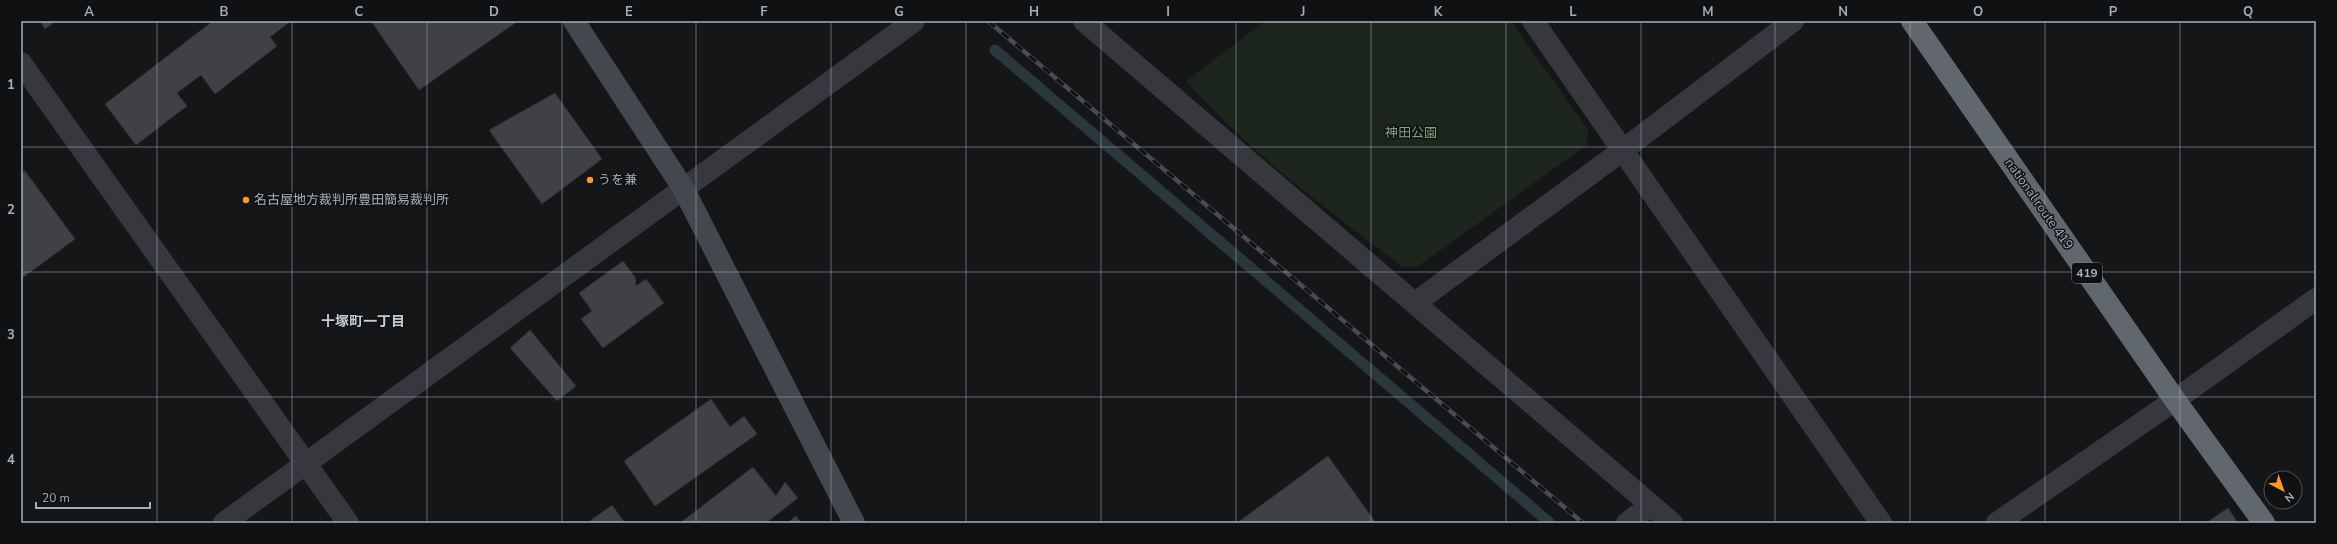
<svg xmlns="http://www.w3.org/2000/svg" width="2337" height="544" font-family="'Nunito Sans','Noto Sans JP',sans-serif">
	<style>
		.green { fill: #1d261d }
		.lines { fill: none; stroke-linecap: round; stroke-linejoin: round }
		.stream { stroke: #2a373d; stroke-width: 11 }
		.building { fill: #3f4145; stroke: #2f3034 }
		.street { stroke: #36383d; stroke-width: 22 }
		.secondary { stroke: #44474d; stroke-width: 22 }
		.highway { stroke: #61676f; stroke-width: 22 }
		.rail-casing { stroke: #494c52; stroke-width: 4.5 }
		.rail { stroke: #101113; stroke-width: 3; stroke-dasharray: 9; stroke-linecap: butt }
		.grid { fill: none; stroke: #a6afb9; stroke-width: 1; stroke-opacity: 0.55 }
		.poi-dot { fill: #ff9726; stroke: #101113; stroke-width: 1.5 }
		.labels { text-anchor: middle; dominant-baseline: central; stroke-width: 3; stroke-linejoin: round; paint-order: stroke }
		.shield { fill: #101113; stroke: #798087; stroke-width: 1 }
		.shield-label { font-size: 12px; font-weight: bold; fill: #a6afb9 }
		.park-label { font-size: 13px; fill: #7ea67b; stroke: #101113 }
		.poi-label { font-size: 13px; fill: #a6afb9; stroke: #101113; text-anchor: start }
		.street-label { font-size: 13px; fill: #a6afb9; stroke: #101113 }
		.neighbourhood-label { font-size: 14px; font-weight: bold; fill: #c7cdd5; stroke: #101113 }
		.neatline { fill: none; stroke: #a6afb9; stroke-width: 1.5 }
		.grid-label { font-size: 13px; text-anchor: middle; font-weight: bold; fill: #a6afb9 }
	</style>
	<rect width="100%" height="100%" fill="#151618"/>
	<path class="green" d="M1265 21H1511L1588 130 1587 145 1417 267H1403C1327 209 1249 152 1186 81Z"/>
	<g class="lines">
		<path class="stream" d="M995 50 1550 523"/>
	</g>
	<g class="building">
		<path d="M40 21H56L45 29Z"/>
		<path d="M213 21H291L270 37 277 46 215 94 201 75 177 93 187 106 136 145 105 104Z"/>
		<path d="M371 21H518L419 90Z"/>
		<path d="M555 93 602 159 542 204 489 130Z"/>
		<path d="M25 171 75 239 21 279V173Z"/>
		<path d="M623 261 635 277 636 286 646 279 664 303 603 348 581 319 592 311 579 293Z"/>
		<path d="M530 330 576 386 557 401 510 348Z"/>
		<path d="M711 399 730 427 744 416 757 434 655 506 624 461Z"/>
		<path d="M1328 456 1376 523H1237Z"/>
		<path d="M753 467 776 496 785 482 798 498 766 523H680Z"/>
		<path d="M612 505 625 523H587Z"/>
		<path d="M2228 508 2238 523H2206Z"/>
		<path d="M796 516 801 523H787Z"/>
	</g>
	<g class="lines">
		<g class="street">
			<path d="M1084 21 1672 523"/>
			<path d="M1533 21 1881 523"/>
			<path d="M21 63 348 523"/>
			<path d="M1415 303 1623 150 1793 21"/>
			<path d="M224 523 914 21"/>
			<path d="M1627 523 1651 505"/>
			<path d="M1997 523 2175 400 2316 299"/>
		</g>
		<path class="secondary" d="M574 21 683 188 854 523"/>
		<path class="highway" d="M1912 21 2175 400 2264 523"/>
		<defs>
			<path id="rail" d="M988 21 1583 523"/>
		</defs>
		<use href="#rail" class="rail-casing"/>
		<use href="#rail" class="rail"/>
	</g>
	<path class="grid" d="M157 21V523M292 21V523M427 21V523M562 21V523M696 21V523M831 21V523M966 21V523M1101 21V523M1236 21V523M1371 21V523M1506 21V523M1641 21V523M1775 21V523M1910 21V523M2045 21V523M2180 21V523M21 147H2316M21 272H2316M21 397H2316"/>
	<g class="poi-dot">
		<circle cx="590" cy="180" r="4"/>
		<circle cx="246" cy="200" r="4"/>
	</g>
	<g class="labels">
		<rect class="shield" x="2072" y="263" width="30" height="20" rx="3"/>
		<g class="shield-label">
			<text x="2087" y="273">419</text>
		</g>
		<g class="park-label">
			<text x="1411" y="133">神田公園</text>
		</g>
		<g class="poi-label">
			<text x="598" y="180">うを兼</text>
			<text x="254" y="200">名古屋地方裁判所豊田簡易裁判所</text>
		</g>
		<g class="street-label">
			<text transform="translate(2039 204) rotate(55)">national route 419</text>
		</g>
		<g class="neighbourhood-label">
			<text x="363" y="321">十塚町一丁目</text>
		</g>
	</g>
	<rect width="2337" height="544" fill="none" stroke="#101113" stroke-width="44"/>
	<g transform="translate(2283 490) rotate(139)"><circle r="19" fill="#101113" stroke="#4c5055"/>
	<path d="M0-3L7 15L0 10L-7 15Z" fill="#ff9726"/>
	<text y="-6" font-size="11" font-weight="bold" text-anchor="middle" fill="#a6afb9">N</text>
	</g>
	<path d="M36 502v6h114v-6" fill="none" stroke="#a6afb9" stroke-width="2"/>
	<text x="42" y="502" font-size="12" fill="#a6afb9" stroke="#101113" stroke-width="3" paint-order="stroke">20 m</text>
	<rect x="22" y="22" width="2293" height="500" class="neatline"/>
	<g class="grid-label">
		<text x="89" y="16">A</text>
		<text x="224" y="16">B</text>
		<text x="359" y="16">C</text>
		<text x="494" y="16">D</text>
		<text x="629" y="16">E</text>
		<text x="764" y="16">F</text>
		<text x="899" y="16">G</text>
		<text x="1034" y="16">H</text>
		<text x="1168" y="16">I</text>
		<text x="1303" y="16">J</text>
		<text x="1438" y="16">K</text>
		<text x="1573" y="16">L</text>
		<text x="1708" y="16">M</text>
		<text x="1843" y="16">N</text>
		<text x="1978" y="16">O</text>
		<text x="2113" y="16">P</text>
		<text x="2248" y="16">Q</text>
		<text x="11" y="89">1</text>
		<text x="11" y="214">2</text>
		<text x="11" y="339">3</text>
		<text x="11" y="464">4</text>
	</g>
</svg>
